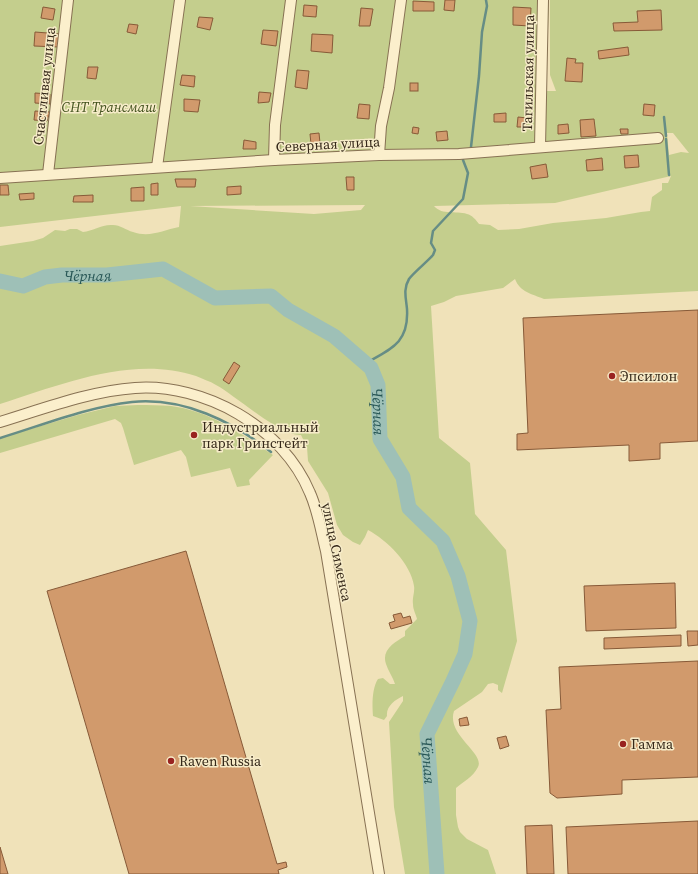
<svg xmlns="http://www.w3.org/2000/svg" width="698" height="874" font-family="'Source Serif 4',serif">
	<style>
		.green { fill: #c4ce8d; fill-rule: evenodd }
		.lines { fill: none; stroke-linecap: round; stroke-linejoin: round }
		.stream { stroke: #668d85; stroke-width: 2.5 }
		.river { stroke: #9ec0b7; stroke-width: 15 }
		.building { fill: #d19a6c; stroke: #875a38 }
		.street-casing { stroke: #877153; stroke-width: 12 }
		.street { stroke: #fbefcc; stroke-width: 10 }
		.poi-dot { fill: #992320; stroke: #f7ecc9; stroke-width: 1.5 }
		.labels { text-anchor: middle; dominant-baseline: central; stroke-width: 3; stroke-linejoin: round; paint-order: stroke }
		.street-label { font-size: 14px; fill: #352819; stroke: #f7ecc9 }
		.park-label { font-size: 14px; font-style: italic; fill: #43521e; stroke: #f7ecc9 }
		.poi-label { font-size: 14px; fill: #352819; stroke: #f7ecc9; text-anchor: start }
		.water-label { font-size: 15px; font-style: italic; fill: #275655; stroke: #f7ecc9 }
	</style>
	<rect width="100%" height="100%" fill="#f0e2b9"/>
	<g class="green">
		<path d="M0 0H549L546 91H556L550 75V0H698V291L544 299C532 294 520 292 515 279L503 288 456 296 444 302 431 306 439 438 470 463 475 514 506 550 517 641 502 693 498 690V685L493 683 488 684 482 692 454 711C446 735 485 753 478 767 473 777 463 782 456 788V815L458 827 460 832 467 839 488 850 496 874H405L394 807 389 722 403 701V696C395 700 386 706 387 716L384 720 373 716C372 705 372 688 378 679L383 678 390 684H395C393 677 388 671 386 664 381 650 395 642 405 636V631L417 619C416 614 413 610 413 604 412 598 415 592 414 586 411 564 387 540 368 530L365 537 360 545 353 542 343 535 337 525 328 493 308 461 307 447 301 435C281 437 235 395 216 385 210 381 202 379 196 376 131 355 61 385 0 404V246L33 241 43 238 55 230 65 231 70 229H77L83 232C93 231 102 224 113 225 120 225 126 230 133 232 150 238 163 230 179 227L181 206 0 227ZM667 133H673L689 153 681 152 669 155ZM671 176 668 183H662V190L652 197 650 211 641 212 606 218 553 223 519 229 498 230 490 225 479 224C476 220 472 215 467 214 455 210 443 216 434 206L555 203ZM365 205 361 210 314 214 190 206Z"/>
		<path d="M138 405C149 405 160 405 171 406 210 411 242 434 273 455L249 480 250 485 237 487 230 468 191 477 186 457 181 450 134 465 123 428 121 423 115 419 0 453V438L78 415 115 406Z"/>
	</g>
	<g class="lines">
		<g class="stream">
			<path d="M664 117 666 136"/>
			<path d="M666 139 669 175"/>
			<path d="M471 147 479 76 482 32 487 6 486 0"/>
			<path d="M366 363C391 349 409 343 407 309 406 298 403 289 409 279 413 273 428 261 433 255L435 250 431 243 433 231 463 199 468 173 463 160"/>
			<path d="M0 438C43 425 87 407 132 402 183 397 232 421 271 452"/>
		</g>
		<path class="river" id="s1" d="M0 281 23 286 45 277 62 275H107L163 269 215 298 271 296 288 310 334 336 371 368 378 385 380 439 403 477 409 508 443 541 458 576 470 621 465 654 453 681 427 734 437 874"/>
	</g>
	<g class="building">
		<path d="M445 0H455L454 11 444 10Z"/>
		<path d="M413 1 434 2V11H413Z"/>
		<path d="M304 5 317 6 316 17 303 16Z"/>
		<path d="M43 7 55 9 53 20 41 18Z"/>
		<path d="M513 7 531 8 530 26 513 25Z"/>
		<path d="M361 8 373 9 370 26H359Z"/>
		<path d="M661 10 662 30 614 31 613 23 638 22 637 11Z"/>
		<path d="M199 17 213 18 210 30 197 27Z"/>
		<path d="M129 24 138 25 136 34 127 32Z"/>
		<path d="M263 30 278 31 276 46 261 44Z"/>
		<path d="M35 32 60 34 58 47 34 46Z"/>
		<path d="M312 34 333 35 332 53 311 51Z"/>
		<path d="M628 47 629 55 599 59 598 51Z"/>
		<path d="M567 58 576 59 575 63H583L582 82 565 81Z"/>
		<path d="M88 67H98L96 79 87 78Z"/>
		<path d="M297 70 309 71 307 89 295 87Z"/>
		<path d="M182 75 195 76 194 87 180 85Z"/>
		<rect x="410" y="83" width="8" height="8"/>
		<path d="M259 92 271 93 269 102 258 103Z"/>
		<path d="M35 93 50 94V104L35 103Z"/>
		<path d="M184 99 200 100 198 112 184 111Z"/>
		<path d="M359 104 370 105 369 119 357 118Z"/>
		<path d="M644 104 655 105 654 116 643 115Z"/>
		<path d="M35 111 50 112 47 121 34 120Z"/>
		<path d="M506 113V122H494V114Z"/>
		<path d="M518 117 527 118 526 127H517Z"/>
		<path d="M594 119 596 136 581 137 580 120Z"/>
		<path d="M568 124 569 133 558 134V125Z"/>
		<path d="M413 127 419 128 418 134 412 133Z"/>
		<path d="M620 129H628V134H621Z"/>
		<path d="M447 131 448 140 437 141 436 132Z"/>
		<path d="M319 133 320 143 311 144 310 134Z"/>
		<path d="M244 140 256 142V149H243Z"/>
		<path d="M638 155 639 167 625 168 624 156Z"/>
		<path d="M602 158 603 170 587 171 586 160Z"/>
		<path d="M546 164 548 177 532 179 530 167Z"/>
		<path d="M346 177H354V190H347Z"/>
		<path d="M175 179H196L195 187H177Z"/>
		<path d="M158 183V195H151V184Z"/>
		<path d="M0 185H8L9 195H0Z"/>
		<path d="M241 186V194L227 195V187Z"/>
		<path d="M144 187V201H131V188Z"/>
		<path d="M34 193V199L20 200 19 194Z"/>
		<path d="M93 195V202H73L74 196Z"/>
		<path d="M698 310V441L660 443V459L629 461V445L517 450V434L528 433 523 318Z"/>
		<path d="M234 362 240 366 229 384 223 380Z"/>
		<path d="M186 551 277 864 286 862 287 867 278 870 279 874H129L47 591Z"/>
		<path d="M675 583 676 628 586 631 584 586Z"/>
		<path d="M401 613 403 618 410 616 412 623 391 629 389 623 395 621 393 615Z"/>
		<path d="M687 631H698V645L688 646Z"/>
		<path d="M681 635V646L604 649V638Z"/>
		<path d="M698 661V777L622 780V794L557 798 550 793 546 710 561 709 559 667Z"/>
		<path d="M467 717 469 725 460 726 459 719Z"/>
		<path d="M506 736 509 746 500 749 497 738Z"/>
		<path d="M698 821V874H568L566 827Z"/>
		<path d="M552 825 554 874H527L525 826Z"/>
		<path d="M0 847 8 874H0Z"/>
	</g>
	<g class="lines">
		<defs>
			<g id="street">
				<path d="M540 147 543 0"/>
				<path d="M379 155 381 126 389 88 401 0"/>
				<path d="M274 160 275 125 291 0"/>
				<path d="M157 167 180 0"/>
				<path d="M48 174 68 0"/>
				<path d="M0 178 274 160 379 155 459 154 658 138"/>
				<path d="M0 422C43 409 90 391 135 388 204 383 283 427 310 493 318 511 321 531 326 551L379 874"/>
			</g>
		</defs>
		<use href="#street" class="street-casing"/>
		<use href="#street" class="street"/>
	</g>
	<g class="poi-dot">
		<circle cx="612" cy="376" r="4"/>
		<circle cx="194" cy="435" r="4"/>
		<circle cx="623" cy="744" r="4"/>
		<circle cx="171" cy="761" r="4"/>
	</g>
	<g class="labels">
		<g class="street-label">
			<text transform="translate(528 73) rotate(-89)">Тагильская улица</text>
			<text transform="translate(44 86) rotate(-84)">Счастливая улица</text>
			<text transform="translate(328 144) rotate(-3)">Северная улица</text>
			<text transform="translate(337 552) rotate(78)">улица Сименса</text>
		</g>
		<g class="park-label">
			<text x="109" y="107">СНТ Трансмаш</text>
		</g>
		<g class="poi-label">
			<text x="620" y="376">Эпсилон</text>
			<text x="202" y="427">Индустриальный<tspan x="202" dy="16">парк Гринстейт</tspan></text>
			<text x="631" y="744">Гамма</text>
			<text x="179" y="761">Raven Russia</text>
		</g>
		<g class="water-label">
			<text stroke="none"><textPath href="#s1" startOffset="90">Чёрная</textPath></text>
			<text stroke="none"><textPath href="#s1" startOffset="450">Чёрная</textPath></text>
			<text stroke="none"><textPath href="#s1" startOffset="834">Чёрная</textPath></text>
		</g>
	</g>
</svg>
